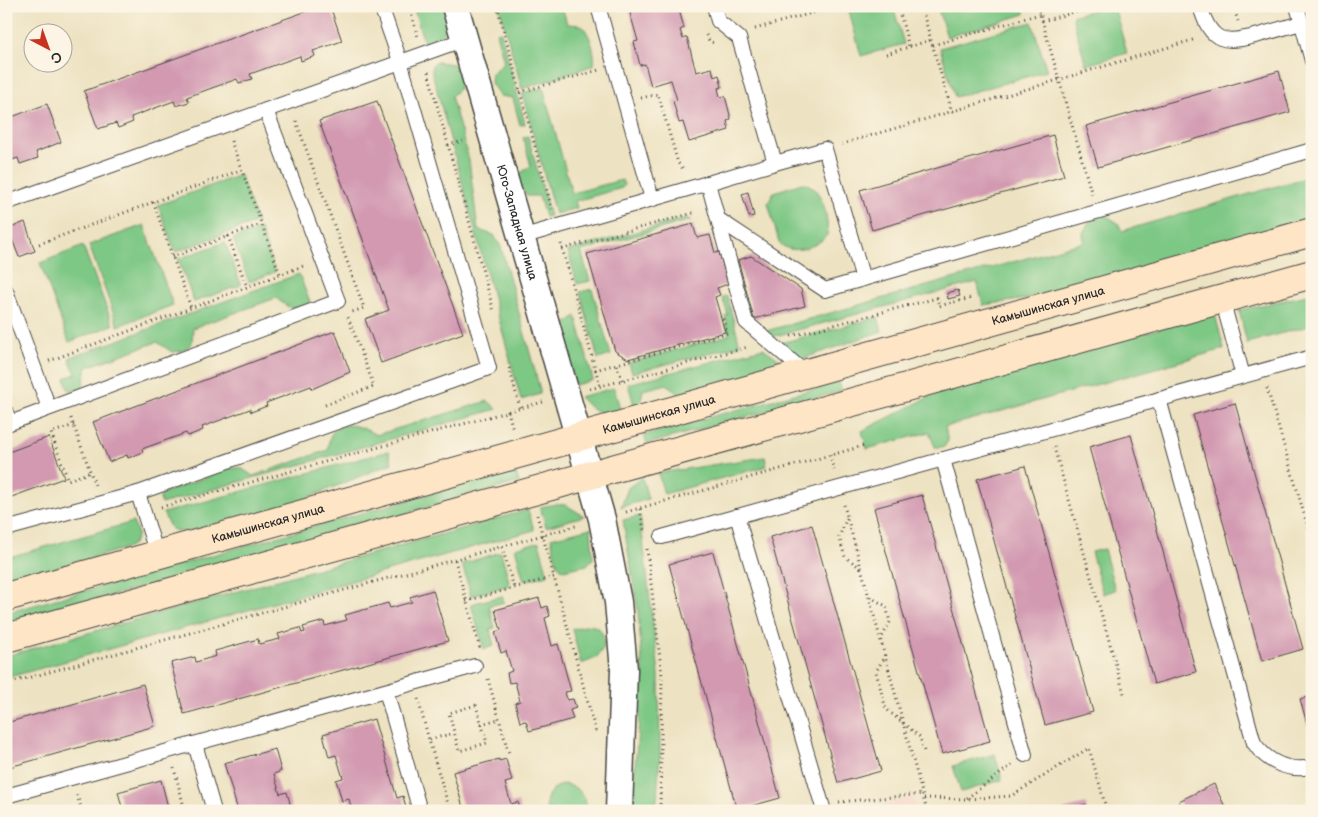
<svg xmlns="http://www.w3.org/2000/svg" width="1318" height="817" font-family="'Balsamiq Sans',sans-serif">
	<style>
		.built { fill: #f7d1c8 }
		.green { fill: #7ec885; stroke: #547a58 }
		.building { fill: #d299b1 }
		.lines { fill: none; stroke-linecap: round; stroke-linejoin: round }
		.lane-casing { stroke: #484642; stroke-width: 16 }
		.street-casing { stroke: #484642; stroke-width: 29 }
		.secondary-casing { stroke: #484642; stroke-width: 30 }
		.path { stroke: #484642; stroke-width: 3; stroke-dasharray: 1 4; stroke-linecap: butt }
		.lane { stroke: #fff; stroke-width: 14 }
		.street { stroke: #fff; stroke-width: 26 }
		.secondary { stroke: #fde5c5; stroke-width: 28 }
		.labels { text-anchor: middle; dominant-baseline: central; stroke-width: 5; stroke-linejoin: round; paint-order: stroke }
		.street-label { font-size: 12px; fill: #2b2b2b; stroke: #fcf5e5 }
	</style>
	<rect width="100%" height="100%" fill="#fcf5e5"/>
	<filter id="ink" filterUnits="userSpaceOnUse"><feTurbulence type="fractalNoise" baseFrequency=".02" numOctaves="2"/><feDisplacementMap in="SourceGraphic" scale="10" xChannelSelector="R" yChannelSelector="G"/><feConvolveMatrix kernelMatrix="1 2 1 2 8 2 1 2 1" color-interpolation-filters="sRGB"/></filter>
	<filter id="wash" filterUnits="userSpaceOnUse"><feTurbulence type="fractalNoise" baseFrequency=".0096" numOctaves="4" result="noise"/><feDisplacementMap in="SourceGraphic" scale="20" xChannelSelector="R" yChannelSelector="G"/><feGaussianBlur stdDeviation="1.12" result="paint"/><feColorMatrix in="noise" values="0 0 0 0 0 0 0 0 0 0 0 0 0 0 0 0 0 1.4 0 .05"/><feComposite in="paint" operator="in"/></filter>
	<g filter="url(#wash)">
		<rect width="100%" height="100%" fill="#ede2c1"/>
		<path class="built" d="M913 797 917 811H867Z"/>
		<g class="green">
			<path d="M413 6H445C447 22 448 47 424 43Z"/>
			<path d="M499 6H562L567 24 581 25C590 32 596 54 594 65L522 89Z"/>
			<path d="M893 6 904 44 861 56 848 7Z"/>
			<path d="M937 6H1023L1025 14 947 37Z"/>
			<path d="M1108 6H1114L1127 53 1086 65 1072 16Z"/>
			<path d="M1032 22 1047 71 955 97 940 48Z"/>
			<path d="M501 32 525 124 520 125 513 98 500 96 491 83 492 73 504 62 496 33Z"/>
			<path d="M437 62 454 64 460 70 463 78 458 90 451 96 469 160 478 230 494 235 501 247 540 390V394L521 400 432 72V65Z"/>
			<path d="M543 88 572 193 622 180 624 185 622 188 575 201 577 208 555 214 522 93Z"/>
			<path d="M528 136 550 216 545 217 539 196H527L518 183 519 174 531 166 523 137Z"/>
			<path d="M240 175 257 222 175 252 158 205Z"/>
			<path d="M1305 178H1312V223L1071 293 983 305 977 282 768 338 766 331 1084 242 1083 233 1090 220 1105 215 1118 223 1122 231Z"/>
			<path d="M802 183C822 184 829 218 827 235 818 247 790 257 779 242L768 203 774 192Z"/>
			<path d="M685 218 691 220 581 251 590 281 577 284 568 251Z"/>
			<path d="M144 225 173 305 118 326 89 245Z"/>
			<path d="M260 229 275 272 249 282 233 239Z"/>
			<path d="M225 242 241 285 194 302 178 259Z"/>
			<path d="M83 246 113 325 69 342 40 263Z"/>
			<path d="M299 274 311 305C292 310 291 310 276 298L193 328 192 343 183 351 172 352 157 342 87 367 83 387 74 391 68 389 65 378 76 374 69 358Z"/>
			<path d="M592 289 611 355 598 359 580 292Z"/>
			<path d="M1312 294V325L1247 343 1239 310Z"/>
			<path d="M727 296 740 345 632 373 629 363 729 335 725 316 728 315 722 297Z"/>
			<path d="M1215 314 1224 349 945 427 948 441 944 447H935L929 432 867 449 862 431 935 394 1026 364Z"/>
			<path d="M576 316 593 380 575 385 559 329Z"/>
			<path d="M878 317 882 331 802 359 781 343Z"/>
			<path d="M763 348 786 364 679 395 667 384 643 390 640 406 635 408 628 384Z"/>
			<path d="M839 382 842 391 647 444 644 435Z"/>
			<path d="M614 388 621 412C602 416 592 411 579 397Z"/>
			<path d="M488 401 497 409 161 504 160 497 163 493 231 468H241L253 476 328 450C329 417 355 422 376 435Z"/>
			<path d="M389 451 392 463 293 504 185 533 171 529 163 513Z"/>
			<path d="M765 457 767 466 664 494 658 473Z"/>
			<path d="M515 470 519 482 6 625V613Z"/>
			<path d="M642 477 648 499 621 507 628 488Z"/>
			<path d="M556 504 566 505 584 516 546 527 540 507Z"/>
			<path d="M528 510 534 530 6 678V656Z"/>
			<path d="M640 516 659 674 660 754 656 811H631L643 676 638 611 623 520Z"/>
			<path d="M133 522 138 534 134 543 127 548 6 582V558Z"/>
			<path d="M591 528 593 559 587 565 563 570 557 564 551 538Z"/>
			<path d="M539 542 548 575 524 581 515 548Z"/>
			<path d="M1104 549 1115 590 1103 594 1091 552Z"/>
			<path d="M501 552 510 585 471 596 462 564Z"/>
			<path d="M502 596 504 602 489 606 495 628 490 629 494 646 484 649 471 604Z"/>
			<path d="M590 625C602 627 605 636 604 647L596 658 581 664 572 629Z"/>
			<path d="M995 754 1002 780 961 792 953 766Z"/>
			<path d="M563 784C580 787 585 794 586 811H547C544 797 550 789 563 784Z"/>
		</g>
		<g id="blocks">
			<g class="building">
				<path d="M321 6H330L342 41 313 51 315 56 301 61 300 56 250 74 252 79 239 83 237 79 187 97 189 102 176 106 174 101 131 117 133 122 118 128 116 123 98 129 84 91Z"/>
				<path d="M628 6H678L684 28 680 30 683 39 687 37 696 72 712 68 714 77 719 75 722 87 718 88 720 97 725 96 731 119 727 121 729 130 689 142 683 122 679 123 673 101 677 100 671 80 651 86 645 64 640 65 634 42 638 41Z"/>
				<path d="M1279 71 1290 112 1098 167 1086 126Z"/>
				<path d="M377 101 463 333 381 363 365 319 389 310 319 121Z"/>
				<path d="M47 104 61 142 36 152 38 158 20 164 18 158 6 162V119Z"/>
				<path d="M1053 135 1064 176 872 230 860 190Z"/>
				<path d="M748 192 754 216 749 217 742 194Z"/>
				<path d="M25 222 35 251 19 257 8 229Z"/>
				<path d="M693 224 697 238 710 235 715 253 719 252 728 284 717 288 720 295 715 297 725 332 628 359 615 351 587 254Z"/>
				<path d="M751 256 801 289 805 306 754 319 738 260Z"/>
				<path d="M958 290 960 296 948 299 947 293Z"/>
				<path d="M335 331 350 372 312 389 311 386 266 403 267 406 251 412 250 409 202 427 203 430 188 436 186 433 142 449 143 452 136 455 128 458 127 455 109 462 93 422Z"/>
				<path d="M1235 403 1303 649 1262 661 1193 415Z"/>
				<path d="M1131 435 1196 672 1154 684 1089 447Z"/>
				<path d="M49 437 64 478 6 499V453Z"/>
				<path d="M1025 466 1093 712 1045 725 977 479Z"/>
				<path d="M922 495 990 741 942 754 874 508Z"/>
				<path d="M812 525 881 771 838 783 770 537Z"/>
				<path d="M713 552 780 798 737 810 669 564Z"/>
				<path d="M433 590 448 641 184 714 171 663 195 657 196 662 216 656 215 651 258 639 259 644 280 639 278 634 300 628 302 633 305 632 303 627 324 621 325 626 347 620 345 615 388 603 390 608 412 602 410 597Z"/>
				<path d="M539 598 542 608 547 606 550 616 545 618 552 646 558 644 571 691 565 692 567 700 573 699 576 708 570 710 573 719 529 731 526 721 520 722 515 703 520 701 515 682 509 683 507 673 512 671 506 651 501 653 495 632 501 630 495 610Z"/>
				<path d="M143 684 155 726 6 768V723Z"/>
				<path d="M1312 696V738H1311L1300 699Z"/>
				<path d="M374 719 397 798 403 796 406 808 400 811H352L349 799 342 801 336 780 343 778 336 755 329 757 323 734Z"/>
				<path d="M275 749 281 771 274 774 280 794 287 792 292 811H238L224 763Z"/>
				<path d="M499 759V761L506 759 512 781 505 783 511 804 518 802 521 811H464L453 772Z"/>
				<path d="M161 780 169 811H123L118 792Z"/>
				<path d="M1214 784 1227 811H1183L1179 801Z"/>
				<path d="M1086 804 1087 811H1064L1063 810Z"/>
			</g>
		</g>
	</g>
	<g filter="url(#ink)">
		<use href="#blocks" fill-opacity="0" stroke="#484642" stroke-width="1"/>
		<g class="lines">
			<defs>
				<g id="lane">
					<path d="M598 6 652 199"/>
					<path d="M1200 6C1211 44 1225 44 1259 35 1273 31 1287 27 1301 23"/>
					<path d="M1297 6 1312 61"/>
					<path d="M775 163 825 149 863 279 1312 150"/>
					<path d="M708 183 775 163 739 38 718 21 714 6"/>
					<path d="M6 203 465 39"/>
					<path d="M718 219 825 290 863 279"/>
					<path d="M521 237 708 183 746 322 807 374"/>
					<path d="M6 291 49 408"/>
					<path d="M1222 299 1243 376"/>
					<path d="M1159 399 1254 743C1267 762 1288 772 1312 767"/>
					<path d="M6 412 10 423 338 301 266 110"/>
					<path d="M943 459 1025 755"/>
					<path d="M138 493 489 368 400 61 381 6"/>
					<path d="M737 516 824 811"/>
					<path d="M6 529 138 493 157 555"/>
					<path d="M662 537 1312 357"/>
					<path d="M386 691 420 811"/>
					<path d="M195 744 214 811"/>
					<path d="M6 796 475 666"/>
				</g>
				<g id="street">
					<path id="s1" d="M455 6 602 519 618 602 624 670 619 811"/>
				</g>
				<g id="secondary">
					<path id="s2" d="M6 597 1312 232"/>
					<path d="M6 638 1312 274"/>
				</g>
			</defs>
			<use href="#lane" class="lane-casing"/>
			<use href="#street" class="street-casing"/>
			<use href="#secondary" class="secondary-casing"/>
			<g class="path">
				<path d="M409 6 418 37"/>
				<path d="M497 6 552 209"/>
				<path d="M898 6 909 47"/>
				<path d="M921 6 952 112"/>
				<path d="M1038 6 1092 195"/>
				<path d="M1233 6 1238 21"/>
				<path d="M1042 21 1083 10 1082 6"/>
				<path d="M755 29 837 6"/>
				<path d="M706 35 710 42 715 43"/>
				<path d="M933 45 1040 14"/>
				<path d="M886 54 931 40"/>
				<path d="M428 72 494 312"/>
				<path d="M520 92 599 70"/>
				<path d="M641 98 658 94 678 163 684 170"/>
				<path d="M296 121 364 308 352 312"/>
				<path d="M231 141 280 274"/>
				<path d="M842 144 1196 39"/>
				<path d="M448 145 463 141"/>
				<path d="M153 202 191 308"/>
				<path d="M228 236 247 287"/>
				<path d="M39 244 241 170"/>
				<path d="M561 244 600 386"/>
				<path d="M562 249 697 212"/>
				<path d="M172 257 261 224"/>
				<path d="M791 336 937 298 939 306 971 298"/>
				<path d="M49 361 306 265"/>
				<path d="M508 363 520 408"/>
				<path d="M595 370 617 364"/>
				<path d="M622 380 617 364 727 333 722 316"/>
				<path d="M1267 388 1312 541"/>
				<path d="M590 389 748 347"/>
				<path d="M325 405 374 386 347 315"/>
				<path d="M508 411 513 430"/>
				<path d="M71 418 95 485"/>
				<path d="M74 425 51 433 68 480 91 472"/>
				<path d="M1054 447 1125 697"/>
				<path d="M830 455 834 470"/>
				<path d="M844 505 927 811"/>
				<path d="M161 507 543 402"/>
				<path d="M640 509 644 530"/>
				<path d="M626 512 863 446"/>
				<path d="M537 515 554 577"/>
				<path d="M847 518 839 537 845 557 861 568"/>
				<path d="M502 547 514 588"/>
				<path d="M647 549 662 676 660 811"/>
				<path d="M455 560 480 649"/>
				<path d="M870 597 886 606 890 622 881 639"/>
				<path d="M466 601 554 577 596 733"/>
				<path d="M885 655 876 672 886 709 920 737 924 751"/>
				<path d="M488 679 509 754"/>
				<path d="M6 684 579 525"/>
				<path d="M418 699 429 740"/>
				<path d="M476 705 487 743 459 751 449 713Z"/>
				<path d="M481 724 499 719"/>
				<path d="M174 768 185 811"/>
				<path d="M77 795 82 811"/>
				<path d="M924 798 966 799 1011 796 1089 748 1107 811"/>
				<path d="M967 798 1012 765"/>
				<path d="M839 802 923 794"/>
				<path d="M450 811 429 740 454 733"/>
			</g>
			<use href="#lane" class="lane"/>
			<use href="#street" class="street"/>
			<use href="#secondary" class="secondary"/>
		</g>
	</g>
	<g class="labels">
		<g class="street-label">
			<text stroke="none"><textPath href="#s1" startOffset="225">Юго-Западная улица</textPath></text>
			<text stroke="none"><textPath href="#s2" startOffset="1082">Камышинская улица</textPath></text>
			<text stroke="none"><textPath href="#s2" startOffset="678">Камышинская улица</textPath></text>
			<text stroke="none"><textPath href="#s2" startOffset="272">Камышинская улица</textPath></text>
		</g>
	</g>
	<rect width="1318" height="817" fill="none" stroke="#fcf5e5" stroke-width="25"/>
	<g transform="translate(48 48) rotate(139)"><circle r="24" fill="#fcf5e5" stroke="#a8a49b"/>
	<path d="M0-4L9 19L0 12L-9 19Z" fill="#c8321e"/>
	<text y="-8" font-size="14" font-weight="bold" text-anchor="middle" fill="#2b2b2b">С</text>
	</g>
</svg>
